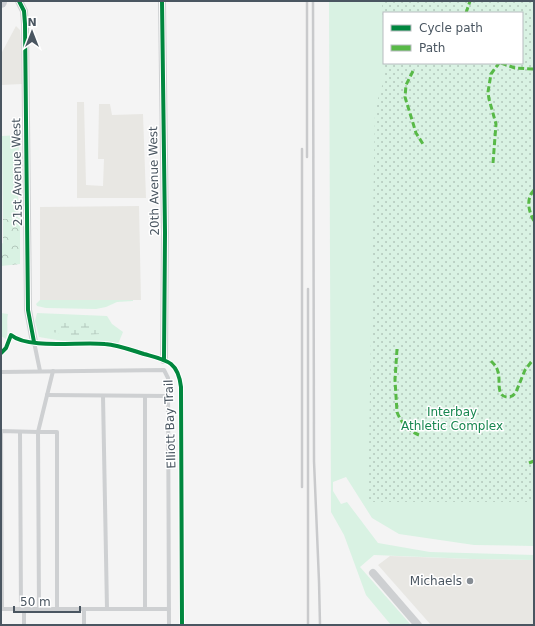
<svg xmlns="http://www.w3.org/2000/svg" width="535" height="626" font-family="'DejaVu Sans',sans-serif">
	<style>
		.commercial { fill: #e8e7e3 }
		.grass { fill: #d9f2e3 }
		.forest { fill: url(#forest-crowns) }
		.wetland { fill: url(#wetland-marsh) }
		.park { fill: url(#park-dots) }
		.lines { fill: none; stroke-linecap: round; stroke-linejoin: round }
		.service { stroke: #ced0d2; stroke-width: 4 }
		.minor { stroke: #ced0d2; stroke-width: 8 }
		.secondary { stroke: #ced0d4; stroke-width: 12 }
		.rail { stroke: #c9cacc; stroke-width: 2.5 }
		.quiet { stroke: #58b947; stroke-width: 3; stroke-dasharray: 6 3; stroke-linecap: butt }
		.cycleway-casing { stroke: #fff; stroke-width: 6 }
		.cycleway { stroke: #00873e; stroke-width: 4 }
		.poi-dot { fill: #868d94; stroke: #fff; stroke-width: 1.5 }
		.labels { text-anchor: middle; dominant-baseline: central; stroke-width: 3; stroke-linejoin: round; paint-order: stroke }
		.street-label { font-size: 12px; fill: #4a5661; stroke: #fff }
		.park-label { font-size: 12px; fill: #17864f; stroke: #fff }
		.poi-label { font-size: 12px; fill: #4a5661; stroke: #fff; text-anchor: end }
	</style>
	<defs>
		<pattern id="forest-crowns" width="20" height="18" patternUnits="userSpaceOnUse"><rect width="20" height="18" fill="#d9f2e3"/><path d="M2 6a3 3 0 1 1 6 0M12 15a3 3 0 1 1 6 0" fill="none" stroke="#b2c7bb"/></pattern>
		<pattern id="wetland-marsh" width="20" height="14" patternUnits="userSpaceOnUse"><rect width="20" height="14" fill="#d9f2e3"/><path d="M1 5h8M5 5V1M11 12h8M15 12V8" fill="none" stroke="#b2c7bb"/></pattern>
		<pattern id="park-dots" width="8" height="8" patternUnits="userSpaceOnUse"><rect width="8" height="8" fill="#d9f2e3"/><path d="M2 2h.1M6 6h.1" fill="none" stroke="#b2c7bb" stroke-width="1.8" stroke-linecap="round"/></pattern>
	</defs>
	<rect width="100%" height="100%" fill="#f4f4f4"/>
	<g class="commercial">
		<path d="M16 26 20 30 21 42 22 84 1 85V54Z"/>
		<path d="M77 102H84L86 185 103 186 104 159H98L99 104H110L112 115 143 114 146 198H77Z"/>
		<path d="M139 206 141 300H40V207Z"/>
		<path d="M390 556 473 559 534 560V625H431L378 565Z"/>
	</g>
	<g class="grass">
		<path d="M329 1H483L515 13H384V63H522L534 41V546L474 545 399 534 372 518 346 477 333 482V491L341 504 347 502 378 543 430 552 534 555V560L473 559 374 555 360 567 411 625H391L366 595 344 535 331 512Z"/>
		<path d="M19 135 18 218 3 219 2 136Z"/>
		<path d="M40 300H133V301L117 302 106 307 96 309 46 308 37 306 36 304Z"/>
		<path d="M1 313 8 314C6 322 9 331 6 339L1 336Z"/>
		<path d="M37 313 107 316 112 324 123 332 118 344 110 342 63 341 39 337 35 321Z"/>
	</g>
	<path class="forest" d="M20 218V264L1 266V244L3 243V219Z"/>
	<path class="wetland" d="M80 322 101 327 100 334 74 336 47 331 56 323Z"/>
	<path class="park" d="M382 1H534V502H368L375 108 383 83 385 63H522V13H384V46Z"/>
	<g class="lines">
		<g class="service">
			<path d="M34 342 40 371"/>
			<path d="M1 372 164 370 168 378 169 625"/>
			<path d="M47 395 168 396"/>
			<path d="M103 396 107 609"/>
			<path d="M145 396V609"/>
			<path d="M20 432 21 609"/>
			<path d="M1 609H169"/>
			<path d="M2 609 1 431 38 432 53 371"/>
			<path d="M24 609V625"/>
			<path d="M39 609 38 432H57V609"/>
			<path d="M84 625V609"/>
		</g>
		<g class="minor">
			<path d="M19 1 24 11 25 24 28 310 34 342"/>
			<path d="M162 1 165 233 164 360"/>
			<path d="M373 573 418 625"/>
		</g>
		<path class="secondary" d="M1 2V1"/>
		<g class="rail">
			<path d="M307 1V157"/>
			<path d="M313 1 314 461 319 581 320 625"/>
			<path d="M302 149V487"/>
			<path d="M308 289V625"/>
		</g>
		<g class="quiet">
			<path d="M466 13 470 1"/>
			<path d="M501 63 515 68 534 69"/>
			<path d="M413 71 406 85 405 97 416 133 423 144"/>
			<path d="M493 163 496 124 489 99 488 92 491 74 499 63"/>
			<path d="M534 190C526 199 528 210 534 221"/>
			<path d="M397 349 395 380 397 412C401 423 409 431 419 435"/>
			<path d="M491 361C494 364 497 367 498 372 501 380 495 397 508 397 512 397 514 395 516 392L525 370 532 361"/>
			<path d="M529 463 534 461"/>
		</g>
		<defs>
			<g id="cycleway">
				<path d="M19 1 24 11 25 24 28 310 34 342"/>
				<path d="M162 1 165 233 164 360"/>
				<path d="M1 353 6 348 11 335C29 350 81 341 105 344 118 345 131 350 144 354 166 360 178 361 181 387L182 625"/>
			</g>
		</defs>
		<use href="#cycleway" class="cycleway-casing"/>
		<use href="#cycleway" class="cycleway"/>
	</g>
	<circle class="poi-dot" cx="470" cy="581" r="4"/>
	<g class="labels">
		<g class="street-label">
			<text transform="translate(17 172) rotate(-91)">21st Avenue West</text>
			<text transform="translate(154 181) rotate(-91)">20th Avenue West</text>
			<text transform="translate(170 424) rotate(-92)">Elliott Bay Trail</text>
		</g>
		<g class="park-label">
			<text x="452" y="412">Interbay<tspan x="452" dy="14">Athletic Complex</tspan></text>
		</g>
		<g class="poi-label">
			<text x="462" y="581">Michaels</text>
		</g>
	</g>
	<rect width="535" height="626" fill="none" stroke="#4a5661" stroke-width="4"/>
	<rect x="383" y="12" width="140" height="52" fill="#ffffff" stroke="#b7bbc0"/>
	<rect x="391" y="25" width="20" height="6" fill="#00873e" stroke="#b7bbc0"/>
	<text x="419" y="32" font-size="12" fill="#4a5661">Cycle path</text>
	<rect x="391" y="45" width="20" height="6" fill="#58b947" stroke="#b7bbc0"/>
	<text x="419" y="52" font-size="12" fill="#4a5661">Path</text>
	<g transform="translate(32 32)" stroke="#ffffff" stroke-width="3" paint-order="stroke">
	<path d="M0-3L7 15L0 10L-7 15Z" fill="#4a5661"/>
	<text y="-6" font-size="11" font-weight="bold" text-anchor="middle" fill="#4a5661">N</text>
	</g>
	<path d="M14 606v6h66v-6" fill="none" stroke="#4a5661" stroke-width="2"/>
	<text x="20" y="606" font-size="12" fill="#4a5661" stroke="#ffffff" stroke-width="3" paint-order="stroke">50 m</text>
</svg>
